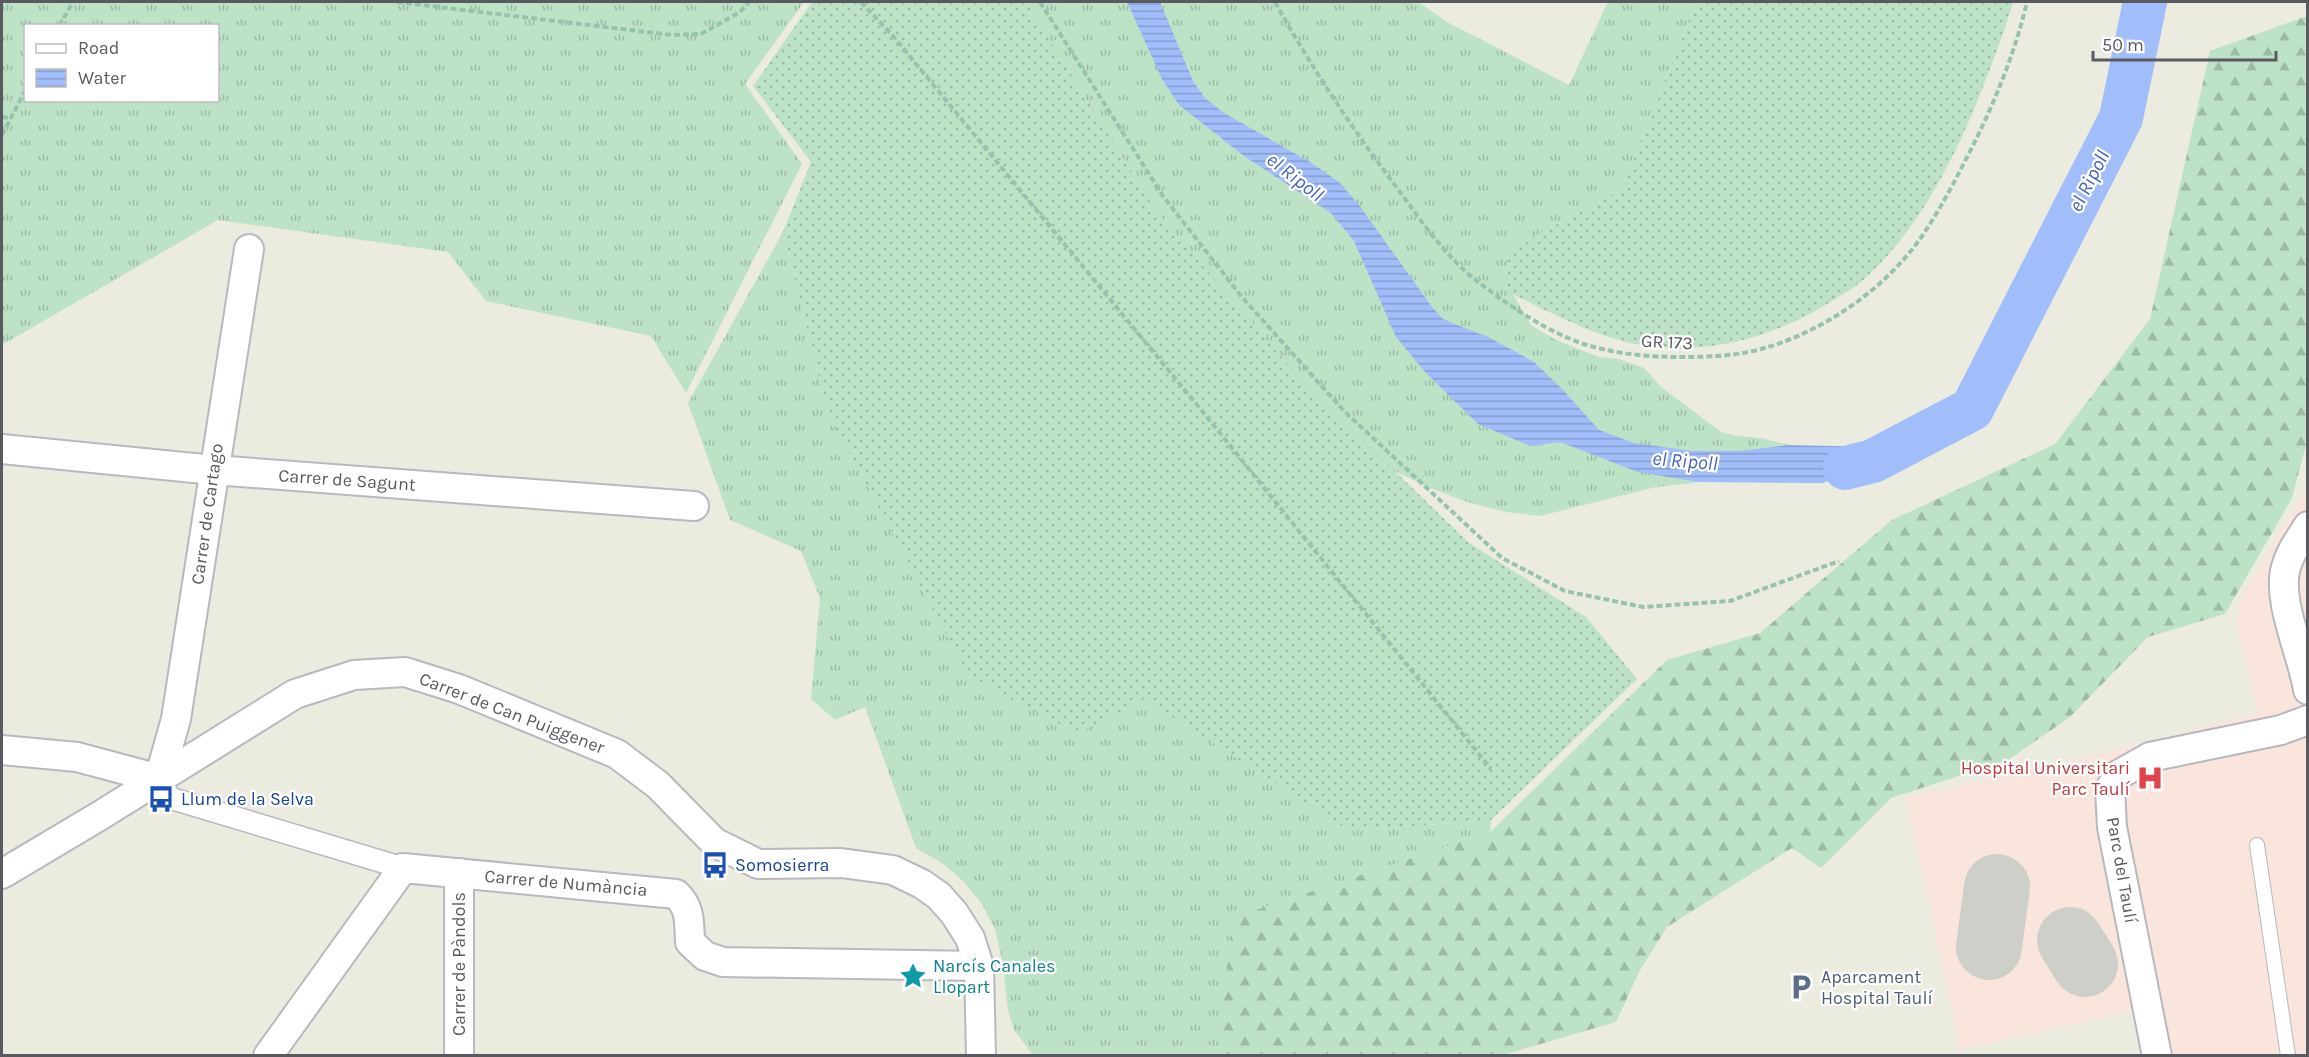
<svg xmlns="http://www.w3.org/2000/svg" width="2309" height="1057" font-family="Karla,sans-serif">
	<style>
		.medical { fill: #f9e5db }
		.grass { fill: url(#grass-tufts); fill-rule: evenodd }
		.forest { fill: url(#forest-firs) }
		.garden { fill: url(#garden-dots) }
		.water { fill: url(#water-rules) }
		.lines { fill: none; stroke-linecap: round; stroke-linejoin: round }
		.river { stroke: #a1bdfa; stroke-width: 44 }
		.taxiway { stroke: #cfcfca; stroke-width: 66 }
		.service-casing { stroke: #b8b8be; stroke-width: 16 }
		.pedestrian-casing { stroke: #b8b8be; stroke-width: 24 }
		.minor-casing { stroke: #b8b8be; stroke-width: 32 }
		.path { stroke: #97c2ad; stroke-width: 4; stroke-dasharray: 6 3; stroke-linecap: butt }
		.service { stroke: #fff; stroke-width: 14 }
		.pedestrian { stroke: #fff; stroke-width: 21 }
		.minor { stroke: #fff; stroke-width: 28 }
		.labels { text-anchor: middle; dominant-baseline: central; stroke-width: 4.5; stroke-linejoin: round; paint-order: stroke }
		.street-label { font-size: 18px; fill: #595a60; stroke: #fff }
		.health-label { font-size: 18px; fill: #be3a42; stroke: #fff; text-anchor: end }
		.transit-label { font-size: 18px; fill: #164399; stroke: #fff; text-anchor: start }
		.culture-label { font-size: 18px; fill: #0d838f; stroke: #fff; text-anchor: start }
		.service-label { font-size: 18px; fill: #4e5e75; stroke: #fff; text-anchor: start }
		.water-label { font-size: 20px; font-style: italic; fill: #4662bb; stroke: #fff }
	</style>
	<defs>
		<pattern id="grass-tufts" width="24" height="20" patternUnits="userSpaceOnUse" patternTransform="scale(1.5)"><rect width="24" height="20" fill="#bde2c6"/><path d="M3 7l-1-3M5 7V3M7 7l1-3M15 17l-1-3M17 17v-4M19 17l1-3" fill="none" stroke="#9dbaa4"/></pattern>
		<pattern id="forest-firs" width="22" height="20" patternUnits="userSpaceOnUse" patternTransform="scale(1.5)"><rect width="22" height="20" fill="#bde2c6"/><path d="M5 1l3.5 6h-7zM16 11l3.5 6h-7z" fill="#9dbaa4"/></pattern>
		<pattern id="garden-dots" width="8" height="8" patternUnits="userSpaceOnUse" patternTransform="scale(1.5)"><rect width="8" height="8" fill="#bde2c6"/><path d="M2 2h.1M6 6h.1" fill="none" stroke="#9dbaa4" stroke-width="1.8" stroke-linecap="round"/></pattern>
		<pattern id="water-rules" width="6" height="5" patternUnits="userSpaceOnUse" patternTransform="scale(1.5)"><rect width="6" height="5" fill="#a1bdfa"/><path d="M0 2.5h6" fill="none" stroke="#869dce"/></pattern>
	</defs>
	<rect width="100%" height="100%" fill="#ebebe0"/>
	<path class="medical" d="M2307 487V1055H2147L2136 1010 1960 1050 1906 797 2079 759 2258 713 2237 627 2240 600Z"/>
	<g class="grass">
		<path d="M2 2H804L745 84 802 164 686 393 651 336 486 301 448 252 218 220 2 345ZM26 26H218V100H26Z"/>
		<path d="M1024 2H1418L1449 23 1569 85 1608 2H1696L1622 189 1508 251V286L1531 325 1554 339 1578 349 1600 357 1619 359 1644 368 1661 387 1721 432 1736 436 1762 438 1789 445 1699 482 1656 487 1540 516 1506 512 1467 502 1428 487 1393 470 1284 370 1155 218Z"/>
		<path d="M783 232 828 413 1038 630 1350 831 1491 820 1490 832 1233 918 1219 1055H1033L1014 1030 1008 1010 1003 964 995 929 982 904 965 883 945 865 916 848 865 707 835 720 811 699 820 598 801 551 730 520 688 403Z"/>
	</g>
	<path class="forest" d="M2307 16V441L2292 498 2225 614 2148 637 2070 717 2008 760 1891 798 1821 868 1792 848 1667 927 1639 972 1616 1022 1503 1055H1219L1232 918 1490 832 1667 660 1760 633 1892 520 2055 444 2150 319 2210 51Z"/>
	<g class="garden">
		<path d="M812 2H1026L1156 211 1303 382 1469 543 1586 617 1637 679 1491 820 1350 831 1144 699 1078 734 968 675 828 413 783 232 811 162 753 86Z"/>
		<path d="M1696 2H2013C2006 27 1997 50 1988 74 1960 148 1922 228 1862 281 1854 288 1844 293 1835 299 1778 336 1711 356 1642 345 1594 337 1551 312 1508 292V251L1622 189Z"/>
	</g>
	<path class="water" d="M1127 2H1160L1193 81 1205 98 1224 113 1310 162 1339 182 1359 205 1432 307 1443 319 1492 339 1534 362 1563 390 1599 430 1634 443 1693 451H1740L1789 445 1879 447 1908 442 1869 468 1822 483 1699 482 1638 472 1560 442 1530 446 1478 424 1426 373 1396 337 1354 241 1331 213 1244 156 1179 105 1162 79Z"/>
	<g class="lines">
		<path class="river" d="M1845 468 1873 461 1972 409 2121 118 2145 2"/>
		<g class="taxiway">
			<path d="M2070 940 2085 964"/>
			<path d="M1989 947 1997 887"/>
		</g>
		<defs>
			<path id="service" d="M2257 845 2288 1056"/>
			<path id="pedestrian" d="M159 779 170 798 403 868"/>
			<g id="minor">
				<path d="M2 449 214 470 694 506"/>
				<path d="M2308 526C2300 539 2290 552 2286 567 2276 600 2303 656 2308 690"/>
				<path d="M2 750 77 757 159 779"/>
				<path d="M159 779 176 719 249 249"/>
				<path d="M2 874 101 815 295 694 354 675 405 672 459 689 617 754 658 785 714 842 758 864 841 863 893 870 922 884 939 896 954 913 970 938 979 966 981 1056"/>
				<path d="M268 1056 403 868 676 894C691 908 689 923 690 942L705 956 723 962 979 966"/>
				<path d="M459 1056V873"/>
				<path d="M2157 1056 2112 827 2110 789 2118 775 2150 757 2281 730 2308 720"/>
			</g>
		</defs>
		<use href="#service" class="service-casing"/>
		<use href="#pedestrian" class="pedestrian-casing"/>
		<use href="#minor" class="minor-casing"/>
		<g class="path">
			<path d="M397 2 672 35 701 34 740 12 749 2"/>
			<path d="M861 2 893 36 1207 417 1491 769"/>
			<path d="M1040 2 1163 196 1241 296 1343 410 1502 558 1565 591 1643 607 1730 601 1839 561"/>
			<path d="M1275 2C1311 67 1352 128 1397 188 1420 219 1442 252 1472 277 1503 302 1548 333 1587 345 1617 354 1649 357 1680 357 1709 357 1741 356 1768 347 1827 329 1884 289 1920 239 1938 213 1953 185 1967 157 1993 107 2014 56 2027 2"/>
			<path d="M59 26 73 2"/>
			<path d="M2 117 11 118"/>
			<path d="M2 135 26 89"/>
		</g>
		<use href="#service" class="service"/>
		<use href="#pedestrian" class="pedestrian"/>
		<use href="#minor" class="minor"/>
	</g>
	<defs>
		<symbol id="hospital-bare" viewBox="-9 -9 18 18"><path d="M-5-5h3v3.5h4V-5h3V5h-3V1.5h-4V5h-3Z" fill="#e0444e" stroke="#fff" stroke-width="2.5" paint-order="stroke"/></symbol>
		<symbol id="bus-bare" viewBox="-9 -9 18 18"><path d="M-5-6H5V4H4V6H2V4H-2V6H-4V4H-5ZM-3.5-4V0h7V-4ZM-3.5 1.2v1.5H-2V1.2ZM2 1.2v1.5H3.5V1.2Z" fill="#1a4fb4" stroke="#fff" stroke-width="2.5" paint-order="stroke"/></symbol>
		<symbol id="sight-bare" viewBox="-9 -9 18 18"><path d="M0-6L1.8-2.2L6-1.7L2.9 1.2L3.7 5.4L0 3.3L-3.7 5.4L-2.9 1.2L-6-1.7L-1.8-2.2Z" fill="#0f9aa8" stroke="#fff" stroke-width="2.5" paint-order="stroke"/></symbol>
		<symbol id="parking-bare" viewBox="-9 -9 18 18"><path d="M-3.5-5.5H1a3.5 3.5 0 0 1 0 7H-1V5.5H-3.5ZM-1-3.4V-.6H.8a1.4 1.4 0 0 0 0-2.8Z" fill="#5c6f8a" stroke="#fff" stroke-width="2.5" paint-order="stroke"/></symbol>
	</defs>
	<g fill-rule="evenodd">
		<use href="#hospital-bare" x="2131" y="759" width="38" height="38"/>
		<use href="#bus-bare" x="142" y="780" width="38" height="38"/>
		<use href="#bus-bare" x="696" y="846" width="38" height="38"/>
		<use href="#sight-bare" x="894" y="957" width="38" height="38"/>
		<use href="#parking-bare" x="1782" y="968" width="38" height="38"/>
	</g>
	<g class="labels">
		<g class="street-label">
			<text transform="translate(1667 342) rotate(3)">GR 173</text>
			<text transform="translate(347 480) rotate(4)">Carrer de Sagunt</text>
			<text transform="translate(207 514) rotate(-82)">Carrer de Cartago</text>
			<text transform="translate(512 713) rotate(21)">Carrer de Can Puiggener</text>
			<text transform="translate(2122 870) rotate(80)">Parc del Taulí</text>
			<text transform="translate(566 883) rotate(5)">Carrer de Numància</text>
			<text transform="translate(459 964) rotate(-90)">Carrer de Pàndols</text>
		</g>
		<g class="health-label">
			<text x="2130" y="768">Hospital Universitari<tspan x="2130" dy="21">Parc Taulí</tspan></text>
		</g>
		<g class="transit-label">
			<text x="181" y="799">Llum de la Selva</text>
			<text x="735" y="865">Somosierra</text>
		</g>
		<g class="culture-label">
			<text x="933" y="966">Narcís Canales<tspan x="933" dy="21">Llopart</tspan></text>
		</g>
		<g class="service-label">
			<text x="1821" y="977">Aparcament<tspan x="1821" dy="21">Hospital Taulí</tspan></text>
		</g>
		<g class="water-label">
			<text transform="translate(1295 177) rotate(38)">el Ripoll</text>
			<text transform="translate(2089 181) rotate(-63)">el Ripoll</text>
			<text transform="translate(1685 461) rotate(5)">el Ripoll</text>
		</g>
	</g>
	<rect width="2309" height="1057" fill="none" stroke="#595a60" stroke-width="6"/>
	<rect x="24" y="24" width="195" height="78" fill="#ffffff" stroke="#bdbdbf" stroke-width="1.5"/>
	<rect x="36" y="44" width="30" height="9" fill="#ffffff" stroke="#bdbdbf" stroke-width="1.5"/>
	<text x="78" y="54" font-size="18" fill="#595a60">Road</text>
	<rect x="36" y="69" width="30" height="18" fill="url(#water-rules)" stroke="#bdbdbf" stroke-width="1.5"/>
	<text x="78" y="84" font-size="18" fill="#595a60">Water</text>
	<path d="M2093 51v9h183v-9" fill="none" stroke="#595a60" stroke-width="3"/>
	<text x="2102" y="51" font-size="18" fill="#595a60" stroke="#ffffff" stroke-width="4.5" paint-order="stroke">50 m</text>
</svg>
